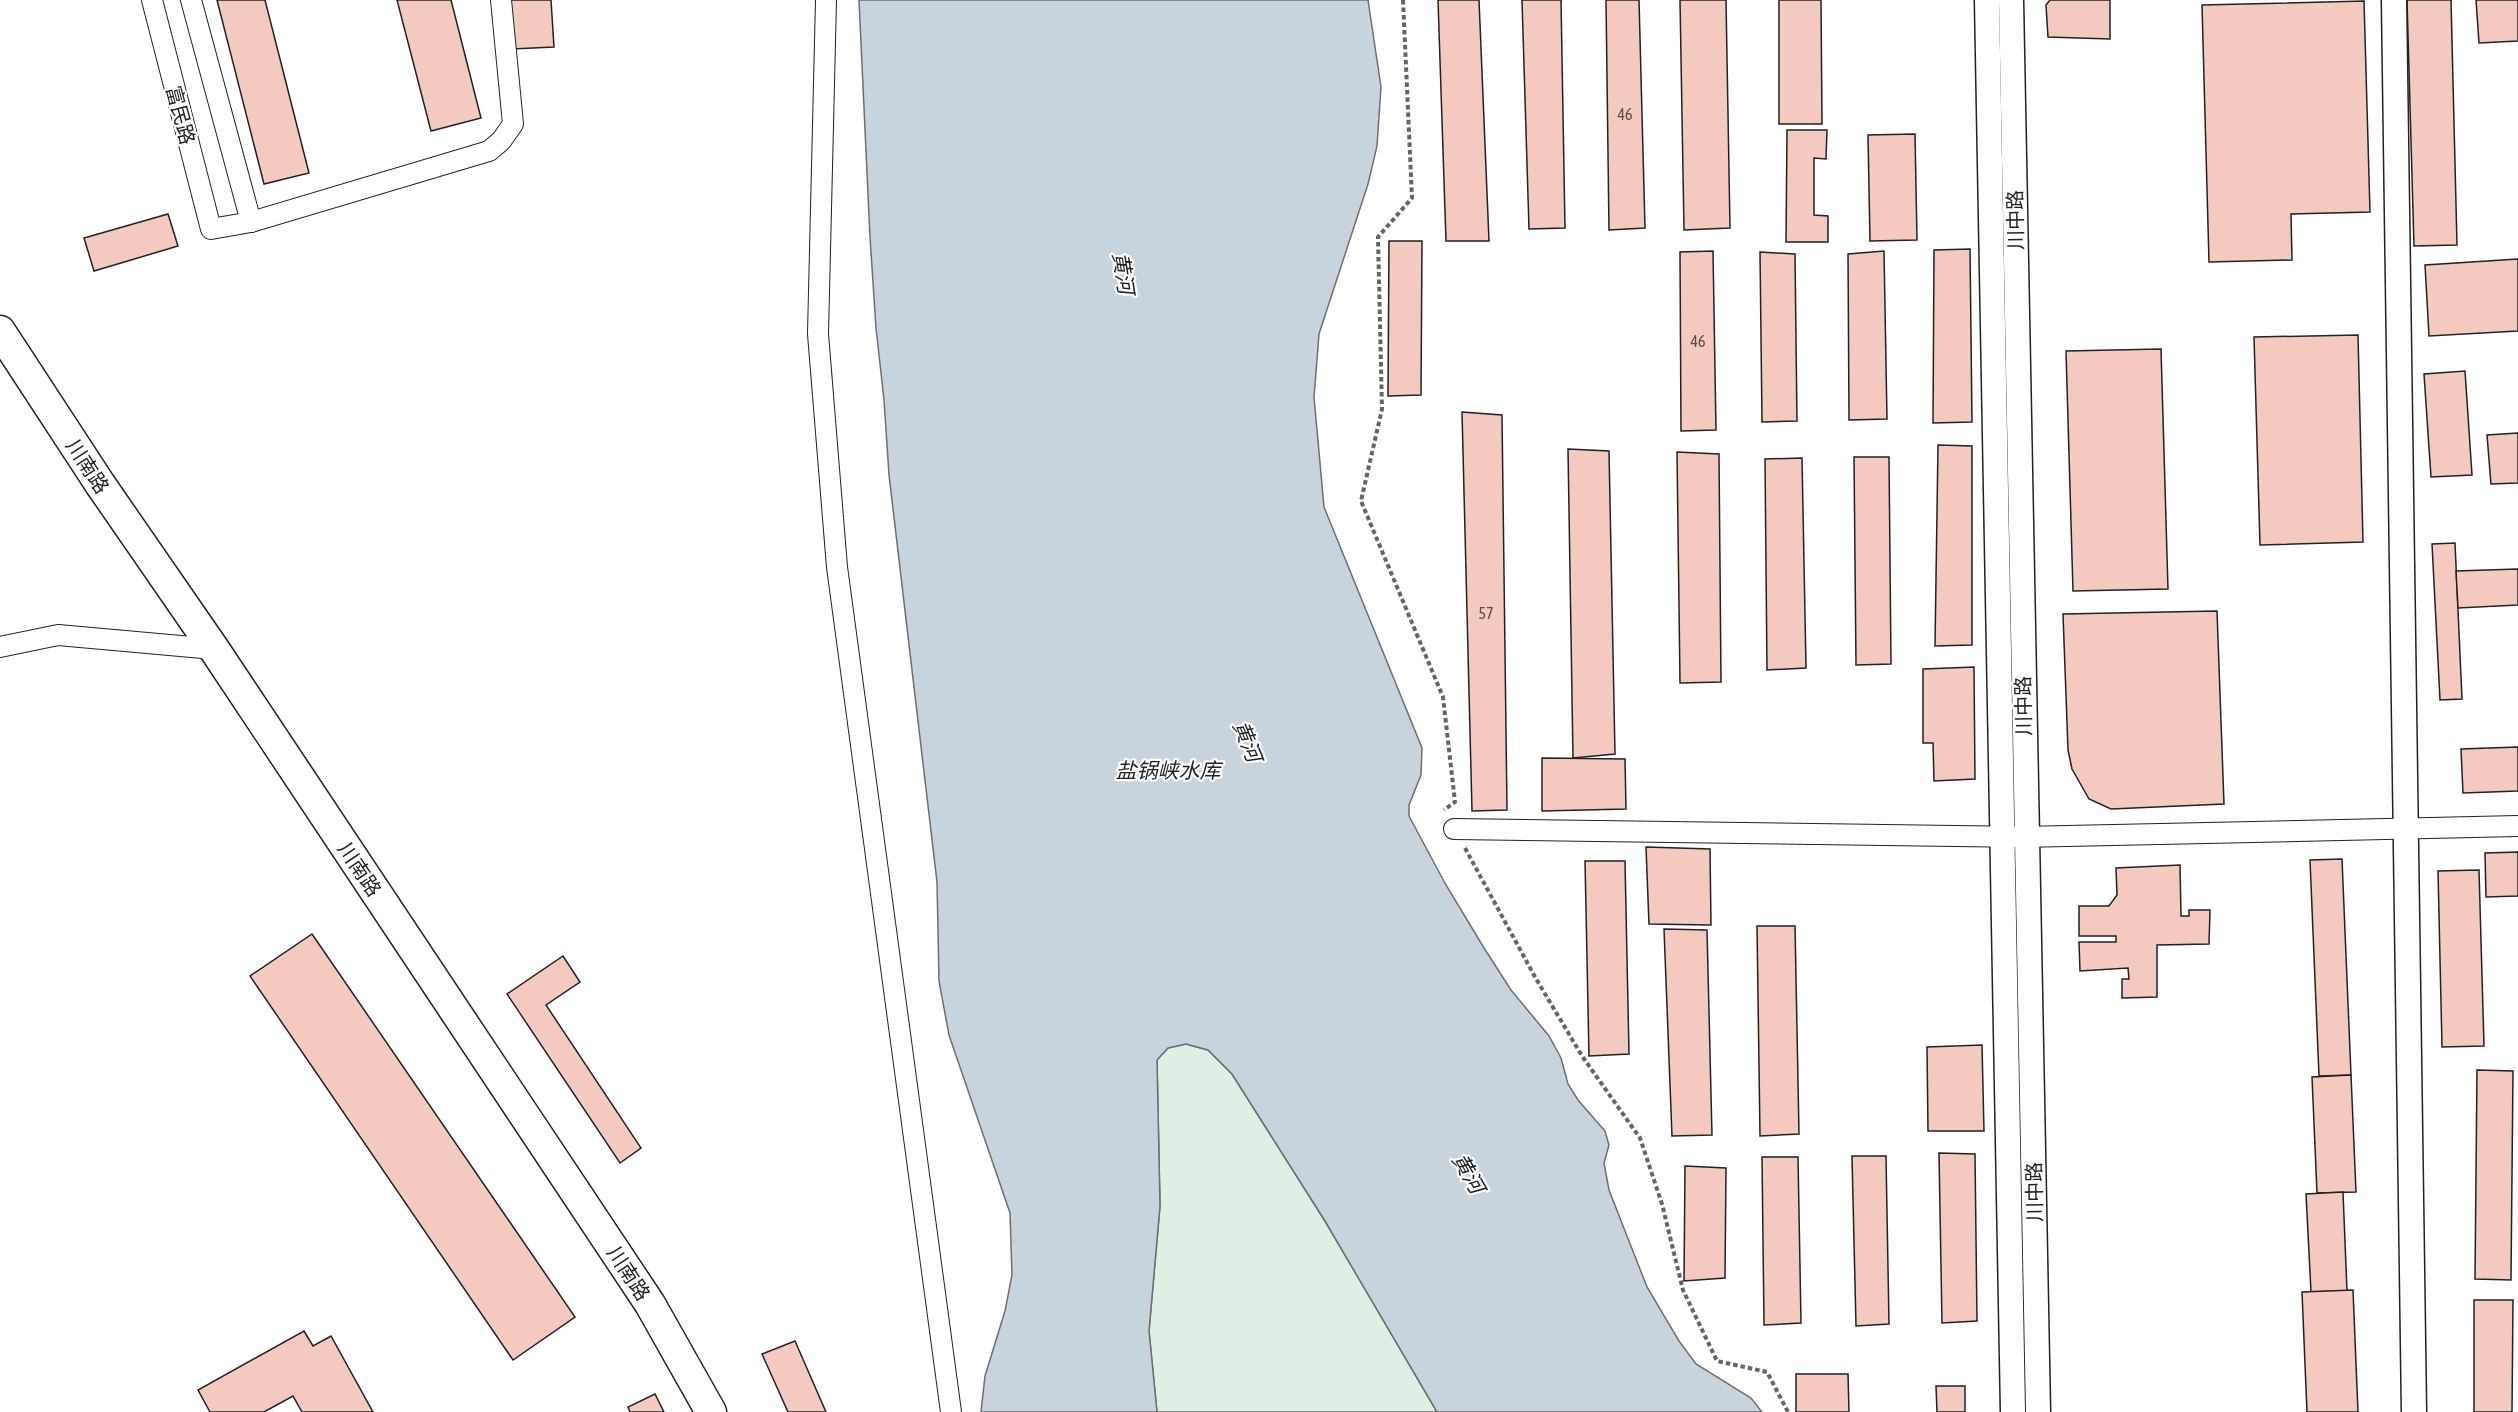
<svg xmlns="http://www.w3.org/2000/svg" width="2518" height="1412" font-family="'Asap Condensed','Noto Sans SC',sans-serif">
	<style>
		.green { fill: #e0efe3; stroke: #6f6f6f; stroke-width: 1.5 }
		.water { fill: #c7d3dd; stroke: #6f6f6f; stroke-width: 1.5 }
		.building { fill: #f3c9c0; stroke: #222; stroke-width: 1.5 }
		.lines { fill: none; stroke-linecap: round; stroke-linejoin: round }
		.minor-casing { stroke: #222; stroke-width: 22 }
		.tertiary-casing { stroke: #222; stroke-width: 27 }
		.primary-casing { stroke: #222; stroke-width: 33 }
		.path { stroke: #646464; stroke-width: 4; stroke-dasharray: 4.5 3; stroke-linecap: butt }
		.minor { stroke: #fff; stroke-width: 20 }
		.tertiary { stroke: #fff; stroke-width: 24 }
		.primary { stroke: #fff; stroke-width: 30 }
		.labels { text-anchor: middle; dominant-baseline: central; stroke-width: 4.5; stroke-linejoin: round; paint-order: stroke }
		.number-label { font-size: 16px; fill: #564c4a }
		.street-label { font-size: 20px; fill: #222; stroke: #fff }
		.water-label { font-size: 21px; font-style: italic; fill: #222; stroke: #fff }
	</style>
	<rect width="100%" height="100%" fill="#fff"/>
	<path class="green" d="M1186 1044 1208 1050 1232 1074 1325 1221 1437 1412H1157L1149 1331 1160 1206 1157 1060 1168 1048Z"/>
	<path class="water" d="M859 0H1368L1381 87 1377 146 1368 184 1319 334 1314 397 1324 507 1422 748 1421 775 1409 805V816L1446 885 1484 948 1511 990 1549 1036 1561 1058 1568 1084 1578 1100 1605 1131 1609 1145 1604 1163 1609 1190 1647 1287 1679 1341 1696 1364 1751 1398 1762 1412H1437L1325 1221 1232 1074 1208 1050 1186 1044 1168 1048 1157 1060 1160 1206 1149 1331 1157 1412H981L985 1376 1005 1311 1012 1275 1010 1213 949 1035 939 981 937 882 889 475 884 400 876 328 870 237Z"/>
	<g class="building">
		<path d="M217 0H265L309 173 264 184Z"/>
		<path d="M397 0H451L481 118 431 131Z"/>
		<path d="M509 0H551L554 47 512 49Z"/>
		<path d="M1438 0H1479L1489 241H1446Z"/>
		<path d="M1522 0H1561L1565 228 1529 229Z"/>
		<path d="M1606 0H1639L1645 228 1609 230Z"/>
		<path d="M1680 0H1726L1730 228 1684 230Z"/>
		<path d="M1779 0H1821L1822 124H1779Z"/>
		<path d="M2050 0H2110V39L2048 37 2046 5Z"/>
		<path d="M2407 0H2451L2457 245 2414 246Z"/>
		<path d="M2476 0H2518V41L2479 43Z"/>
		<path d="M2364 1 2370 212 2291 214 2292 260 2209 262 2202 5Z"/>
		<path d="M1787 130H1827L1826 159 1814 158V215L1828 216V242H1786Z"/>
		<path d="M1915 134 1917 240 1870 241 1868 135Z"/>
		<path d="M168 214 178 246 94 271 84 238Z"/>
		<path d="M1389 241H1422L1421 395 1388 396Z"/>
		<path d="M1970 249 1972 422 1933 423 1934 250Z"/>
		<path d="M1713 251 1716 430 1681 431 1680 252Z"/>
		<path d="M1884 251 1887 419 1849 420 1848 254Z"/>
		<path d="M1760 252 1795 254 1797 421 1762 422Z"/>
		<path d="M2518 259V331L2429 336 2425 265Z"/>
		<path d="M2358 335 2363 542 2260 545 2254 337Z"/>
		<path d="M2161 349 2168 589 2073 591 2066 351Z"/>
		<path d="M2465 371 2472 475 2431 477 2424 374Z"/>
		<path d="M1462 412 1502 415 1507 810 1472 811Z"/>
		<path d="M2518 433V483L2491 484 2487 435Z"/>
		<path d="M1938 445 1972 446V645L1935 646Z"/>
		<path d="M1568 449 1609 451 1615 754 1573 758Z"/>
		<path d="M1677 452 1719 454 1721 682 1680 683Z"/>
		<path d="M1854 457H1889L1891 664 1856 665Z"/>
		<path d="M1802 458 1806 668 1767 670 1765 459Z"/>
		<path d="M2455 543 2462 699 2440 700 2432 544Z"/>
		<path d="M2518 569V605L2458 608 2456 571Z"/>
		<path d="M2217 611 2224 804 2111 809 2089 799 2072 769 2068 750 2063 614Z"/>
		<path d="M1974 667 1975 779 1934 781 1933 743H1923V669Z"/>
		<path d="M2518 747V791L2463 793 2461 749Z"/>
		<path d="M1542 758 1625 759 1626 809 1542 811Z"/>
		<path d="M1646 847 1710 849 1711 925 1649 924Z"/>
		<path d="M2518 852V896L2486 897 2485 853Z"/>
		<path d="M2342 859 2351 1075 2319 1076 2310 860Z"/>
		<path d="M1585 861H1625L1629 1054 1589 1056Z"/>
		<path d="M2180 865 2181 916H2189V910H2210L2209 944 2157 945V997L2122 998V979H2129L2128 968 2080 971 2079 942H2116V936H2079V906H2109L2117 895 2116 868Z"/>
		<path d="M2479 870 2484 1046 2442 1047 2438 871Z"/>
		<path d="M1757 926H1795L1799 1134 1760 1136Z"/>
		<path d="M1664 929 1707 930 1712 1135 1672 1136Z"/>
		<path d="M312 934 575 1317 513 1360 250 976Z"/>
		<path d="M563 956 580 982 546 1005 641 1148 620 1163 507 994Z"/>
		<path d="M1982 1045 1984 1131H1928L1927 1047Z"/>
		<path d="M2477 1070 2513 1071 2511 1280 2475 1279Z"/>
		<path d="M2351 1075 2356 1192 2317 1193 2312 1077Z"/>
		<path d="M1939 1153 1975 1154 1977 1321 1942 1323Z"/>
		<path d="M1852 1156H1886L1889 1324 1856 1326Z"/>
		<path d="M1762 1157H1798L1801 1323 1764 1325Z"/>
		<path d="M1685 1166 1726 1168 1725 1278 1684 1281Z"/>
		<path d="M2343 1192 2347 1291 2311 1292 2306 1194Z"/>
		<path d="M2353 1290 2358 1412H2307L2302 1292Z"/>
		<path d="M2474 1300H2513L2512 1412H2474Z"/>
		<path d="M304 1331 313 1346 331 1336 373 1412H302L293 1396 264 1412H210L198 1390Z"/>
		<path d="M795 1341 826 1412H788L762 1354Z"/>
		<path d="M1796 1374H1848L1849 1412H1796Z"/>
		<path d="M1936 1386H1965V1412H1937Z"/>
		<path d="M655 1394 664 1412H630L628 1407Z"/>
	</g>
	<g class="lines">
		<defs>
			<g id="minor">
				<path d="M152 0 211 229 251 222 489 151 501 141 513 124 501 0"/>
				<path d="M191 0 251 222"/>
				<path d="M826 0 818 334 837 567 951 1412"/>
				<path d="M0 647 58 635 214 649"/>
				<path d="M1454 829 2026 837 2518 826"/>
			</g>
			<g id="tertiary">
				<path d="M1987 0 2013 1412"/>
				<path d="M2011 0 2038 1412"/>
				<path d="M2394 0 2414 1412"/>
			</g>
			<path id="primary" d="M0 331 100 484 214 649 650 1304 711 1412"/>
		</defs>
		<use href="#minor" class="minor-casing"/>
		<use href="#tertiary" class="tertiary-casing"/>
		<use href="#primary" class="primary-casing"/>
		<g class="path">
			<path d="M1403 0 1412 198 1378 237 1382 409 1361 501 1443 697 1455 802 1444 810"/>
			<path d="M1465 848 1535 977 1582 1056 1640 1138 1662 1204 1683 1290 1717 1361 1767 1372 1788 1412"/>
		</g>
		<use href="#minor" class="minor"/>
		<use href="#tertiary" class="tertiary"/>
		<use href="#primary" class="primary"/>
	</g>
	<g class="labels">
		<g class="number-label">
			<text x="1625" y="114">46</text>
			<text x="1698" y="341">46</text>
			<text x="1486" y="613">57</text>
		</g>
		<g class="street-label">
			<text transform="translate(181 115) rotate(75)">富民路</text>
			<text transform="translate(2015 220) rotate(-91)">川中路</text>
			<text transform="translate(88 466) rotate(57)">川南路</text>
			<text transform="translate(2023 706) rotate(-91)">川中路</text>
			<text transform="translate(360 869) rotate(56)">川南路</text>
			<text transform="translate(2034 1192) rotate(-91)">川中路</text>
			<text transform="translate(629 1273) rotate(57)">川南路</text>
		</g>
		<g class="water-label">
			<text transform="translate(1124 273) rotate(81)">黄河</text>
			<text transform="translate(1248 741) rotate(68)">黄河</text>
			<text x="1168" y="770">盐锅峡水库</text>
			<text transform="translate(1469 1173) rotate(60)">黄河</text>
		</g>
	</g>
</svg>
